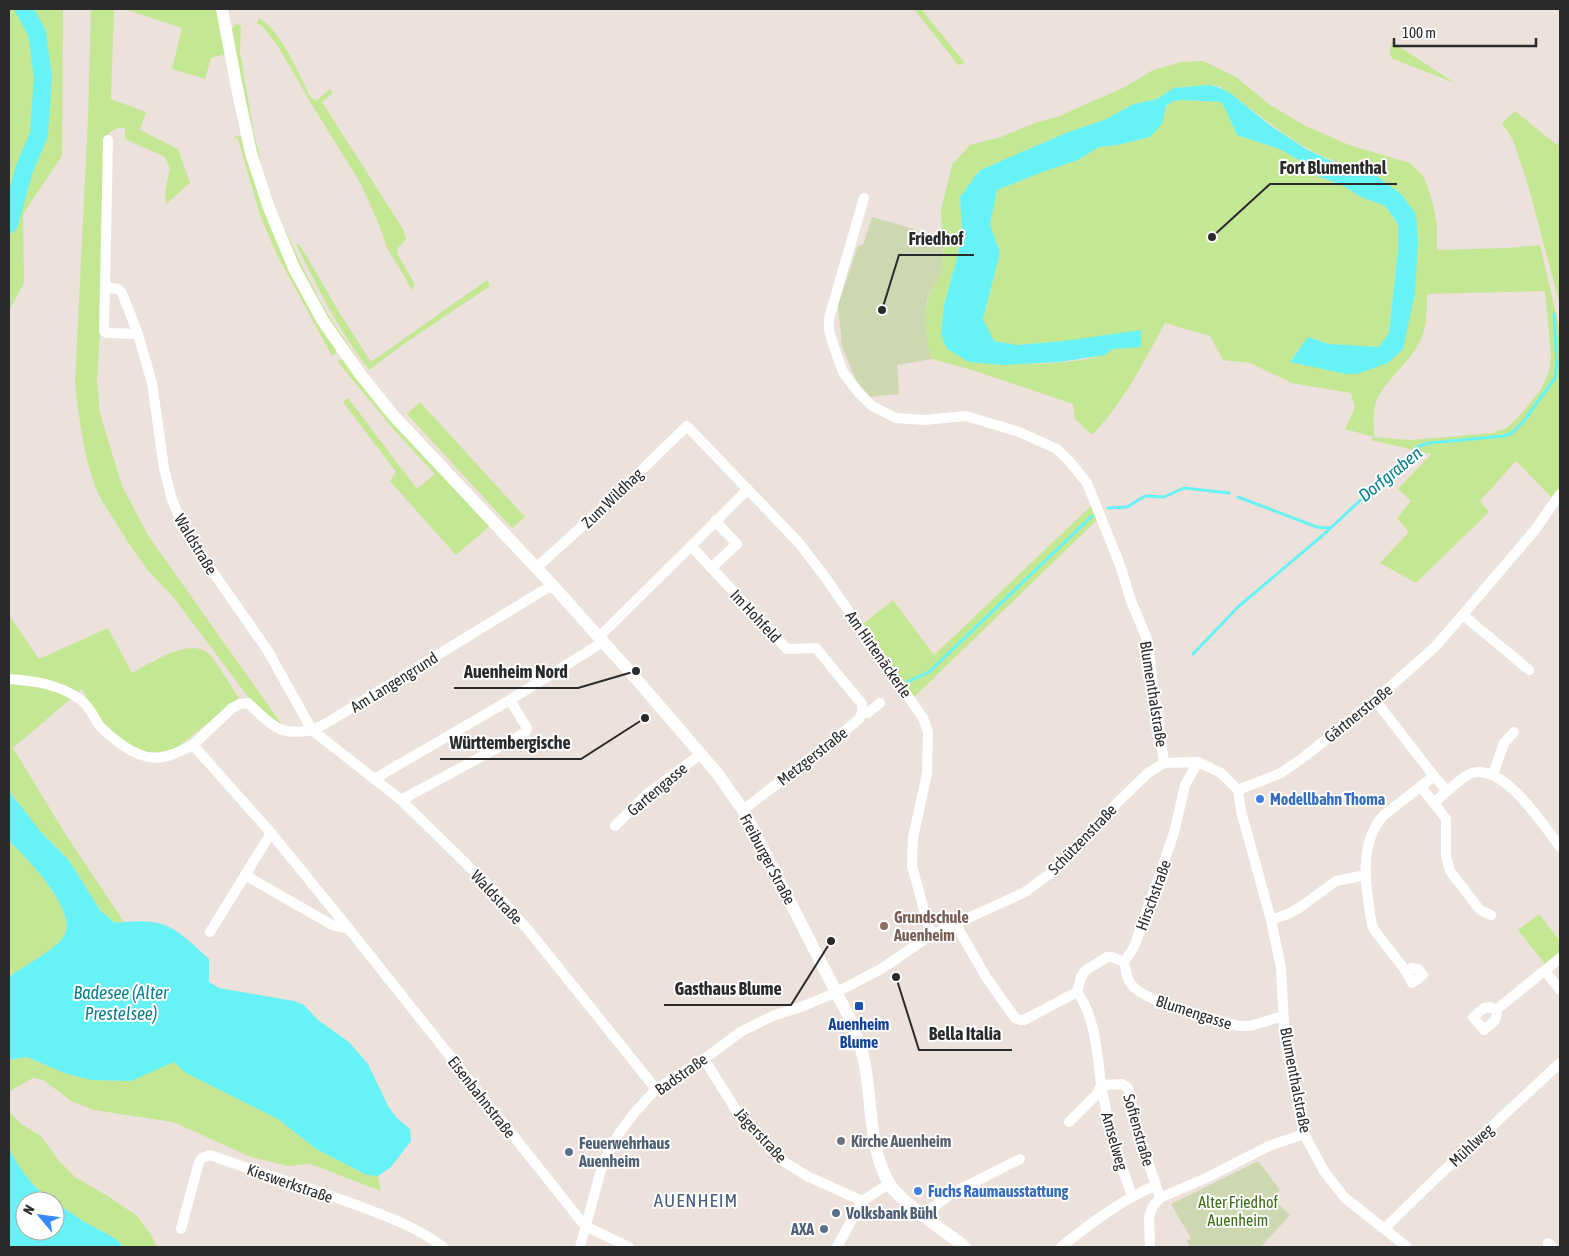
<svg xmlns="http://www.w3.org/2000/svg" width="1569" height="1256" font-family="'Asap Condensed',sans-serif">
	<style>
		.green { fill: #c4e794; fill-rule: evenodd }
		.cemetery { fill: #cdd8b1 }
		.water { fill: #67f2f6 }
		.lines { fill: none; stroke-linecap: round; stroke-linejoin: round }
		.stream { stroke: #67f2f6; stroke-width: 3 }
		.river { stroke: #67f2f6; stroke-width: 18 }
		.minor { stroke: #fff; stroke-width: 10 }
		.tertiary { stroke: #fff; stroke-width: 12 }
		.shop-dot { fill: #3f7fe0; stroke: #fff; stroke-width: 2 }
		.education-dot { fill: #8d6e63; stroke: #fff; stroke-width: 2 }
		.transit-dot { fill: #1a4fb4; stroke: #fff; stroke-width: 2 }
		.worship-dot { fill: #6b7280; stroke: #fff; stroke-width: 2 }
		.service-dot { fill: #5c6f8a; stroke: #fff; stroke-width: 2 }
		.labels { text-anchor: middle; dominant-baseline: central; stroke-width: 4; stroke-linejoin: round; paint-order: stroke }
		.street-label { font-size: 16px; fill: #2a2a2a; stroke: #fff }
		.shop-label { font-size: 16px; font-weight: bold; fill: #366cbe; stroke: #fff; text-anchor: start }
		.education-label { font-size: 16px; font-weight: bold; fill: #785e54; stroke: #fff; text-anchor: start }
		.transit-label { font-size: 16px; font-weight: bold; fill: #164399; stroke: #fff }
		.worship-label { font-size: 16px; font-weight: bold; fill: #5b616d; stroke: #fff; text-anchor: start }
		.service-label { font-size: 16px; font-weight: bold; fill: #4e5e75; stroke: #fff; text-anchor: start }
		.park-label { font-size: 16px; fill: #3c6c15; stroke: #fff }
		.water-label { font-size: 18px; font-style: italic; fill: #077f8e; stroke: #fff }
		.quarter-label { font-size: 19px; letter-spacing: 1px; fill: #485e7e; stroke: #fff }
		.leader { fill: none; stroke: #2a2a2a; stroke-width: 2 }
		.callout-dot { fill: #2a2a2a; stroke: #fff; stroke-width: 2 }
		.callout-label { font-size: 18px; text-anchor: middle; font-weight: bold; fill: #2a2a2a; stroke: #fff; stroke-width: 4; stroke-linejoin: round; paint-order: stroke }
	</style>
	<rect width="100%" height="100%" fill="#ede1db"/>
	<g class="green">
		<path d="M9 9H63L62 156 23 214 24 283 9 311Z"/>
		<path d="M91 9H114L111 99 146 112 140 130 178 149 190 183 166 204 165 192 170 168 165 157 125 139V129L120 127 110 132 104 140 101 315 97 380 100 413 122 486 149 537 281 723 278 724 252 702 171 594C151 576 137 557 123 534 116 523 108 511 101 499 85 468 79 418 75 383L88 118Z"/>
		<path d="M124 9H218L226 54 211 58 205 79 172 69 182 28Z"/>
		<path d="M914 9H921L965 63 958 65Z"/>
		<path d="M259 18C283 33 298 73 311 98L317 100 330 89 333 93 322 102 403 229 406 239 398 248 397 253 414 283 413 291 387 248 380 227 361 184 312 105 279 48 263 27 257 23Z"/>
		<path d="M239 24 241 27 240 52 254 134 263 170 276 210 302 266 325 310 358 360C307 296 275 220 253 142 243 107 238 65 232 29L235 25Z"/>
		<path d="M1392 42 1455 83 1393 59C1388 53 1390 49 1392 42Z"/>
		<path d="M1203 61 1236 77 1270 105 1304 125 1349 145 1410 163 1424 177 1432 200 1437 224V250L1509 248 1540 245 1560 331V489L1553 499 1516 461 1480 501 1489 512 1416 583 1380 563 1409 532 1397 518 1411 501 1398 489 1431 454 1371 440 1374 437 1345 429 1355 408 1351 393 1292 383 1250 363 1223 360 1210 336 1165 323C1143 363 1124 402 1092 435L1075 419 1073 404 972 370 932 359 925 338V315L930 291 938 280 943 253 941 210 952 165 970 145 1001 137 1035 123 1057 117 1125 87 1153 70 1182 62ZM1209 85 1219 86C1272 121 1303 159 1370 171L1418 242 1388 363 1357 374H1346L1290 361 1308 337 1329 344 1379 347 1389 333 1398 250V224L1385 206 1359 196 1342 185 1315 175 1304 163 1280 149 1237 135 1222 102 1182 100 1173 101 1167 106 1150 137 1118 145 1099 147 1078 160 1048 170 997 190 990 225 1000 253 983 319 993 341 1017 345 1064 341 1113 349C1089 368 1000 364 969 362L944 305 957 258 962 230 960 197 979 171 1066 133 1104 120 1134 104 1157 99 1175 88ZM1545 291 1551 355 1549 372 1541 389 1523 412 1507 428 1493 433 1410 440 1374 437C1374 425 1372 411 1377 399 1382 389 1391 379 1398 371 1424 342 1427 332 1427 294Z"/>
		<path d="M1515 111 1557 145 1560 137V305L1528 185 1513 140 1502 123Z"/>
		<path d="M240 136 243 138 336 349V353L332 356 277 255 260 215 238 139 233 137Z"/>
		<path d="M296 244 300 245 339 312 371 362 487 280 490 286 401 346 369 370C339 331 317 287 296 244Z"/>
		<path d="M343 359 491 525 456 555 390 481 396 472 343 402 348 398 417 489 435 474 394 430 337 361Z"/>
		<path d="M420 402 525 517 512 528 407 414Z"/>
		<path d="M1092 505 1097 520 914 697 863 624 893 600 934 655Z"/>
		<path d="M9 615 39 659 108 628 132 673C150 664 188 637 208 653 214 658 233 689 239 698L174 750 150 753 129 745 109 730 92 708 82 689 13 748 66 835 124 922 115 923 100 910 68 859 41 832 9 791Z"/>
		<path d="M9 841C26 857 79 911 64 936 57 949 22 967 9 977Z"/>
		<path d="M1539 914 1560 941V952L1545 964 1518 930Z"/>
		<path d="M27 1057 67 1074 92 1080 131 1081 174 1061 186 1073 278 1119 316 1149 367 1175 378 1176 381 1191 310 1164 288 1166 251 1157 173 1122 94 1110 73 1102 43 1080 33 1078 15 1088 9 1093V1060Z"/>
		<path d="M9 1111 21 1124 41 1136 58 1160 75 1177 111 1198 137 1216 151 1235 157 1247H124L116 1239 83 1221 44 1195 22 1173 9 1148Z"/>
	</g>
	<g class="cemetery">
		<path d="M872 217 941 237C943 250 944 268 938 280 935 285 931 288 929 293 923 318 925 336 932 359L897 365 899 394 870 397 856 380 842 346 838 305 858 246 863 245Z"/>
		<path d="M1258 1161 1280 1190 1272 1198 1290 1215 1261 1247H1190L1187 1241 1191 1238 1171 1204Z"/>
	</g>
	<g class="water">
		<path d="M1209 85 1218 87 1230 93 1271 126 1306 149 1331 161 1370 171 1401 194 1416 214 1418 242 1415 293 1403 349 1388 363 1357 374H1346L1290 362 1308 337 1329 344 1379 347 1389 333 1398 250V224L1385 206 1359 196 1342 185 1315 175 1304 163 1280 149 1237 135 1222 102 1182 100 1173 101 1166 106 1162 124 1150 137 1118 145 1099 147 1078 160 1048 170 997 190 990 225 1000 253 983 319 994 341 1017 345 1064 341 1141 330V347L1113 349 1105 355 1059 362 1004 365 969 362 947 349 941 335 944 305 957 258 962 230 960 197 979 171 1008 158 1066 133 1104 120 1134 104 1157 99 1174 88Z"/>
		<path d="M9 791 41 832 68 859 100 910 115 923C166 917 173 926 209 959V982L219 988 294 1001 304 1005 318 1020 349 1042 368 1064 388 1106 396 1117 410 1129 411 1141 391 1167 378 1176 367 1175 316 1149 278 1119 186 1073 174 1062 131 1081 92 1080 67 1074 27 1057 9 1060V977C22 967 57 949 64 936 79 911 26 857 9 841Z"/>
		<path d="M9 1148C21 1171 31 1186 53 1201H25V1231H55V1202L83 1221 116 1239 124 1247H9Z"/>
	</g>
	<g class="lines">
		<g class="stream">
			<path d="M1238 497 1317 527 1329 528"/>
			<path d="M1108 508 1127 507 1145 496 1164 497 1184 488 1229 493"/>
			<path d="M1193 654 1238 607 1323 535 1419 446 1429 443 1504 436 1512 433 1523 422 1555 378 1557 364 1554 314"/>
			<path d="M907 682 929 672 1092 516"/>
		</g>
		<path class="river" d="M9 224 24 170 39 134 43 77 37 33 24 9"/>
		<g class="minor">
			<path d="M108 140 105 287 118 289 122 293 138 334 152 383 164 468 172 500 179 516 201 555 268 651 312 730 325 724 552 585"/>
			<path d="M864 198 829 318V330L833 344 843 372 858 392 872 406 896 418 924 420 966 416 1019 432 1057 449 1070 462 1087 483 1120 565 1131 601 1147 639 1164 763"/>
			<path d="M105 287 104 331 107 333 138 334"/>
			<path d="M691 546 748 489"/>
			<path d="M536 568 598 512 687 426 799 543 825 577 923 718 928 732 927 773 913 838 912 866 931 935"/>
			<path d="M711 568 737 544 715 521"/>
			<path d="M1463 615 1529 670"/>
			<path d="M599 637 691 546 787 649 816 648 862 704V712"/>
			<path d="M9 679C35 681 59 684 81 700 89 706 94 717 99 725 106 733 114 739 122 745 151 765 164 759 193 745L271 833 349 929 585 1226 629 1247"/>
			<path d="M1375 700 1434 776"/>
			<path d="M193 745 232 708 240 704 248 703C271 724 278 737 312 730L401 800 493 890 529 931 656 1089"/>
			<path d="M1493 775 1504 743 1514 732"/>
			<path d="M374 779 510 700 603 642"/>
			<path d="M1238 790 1281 773 1304 757 1375 700 1436 646 1535 530 1560 494"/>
			<path d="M1447 791C1454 786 1463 776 1472 773 1504 763 1543 825 1560 847"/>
			<path d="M401 800 525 733 527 728 510 700"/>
			<path d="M1434 803 1446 819V856L1450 871 1480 910 1491 915"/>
			<path d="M743 810 835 739 859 719 862 712 868 713 880 703"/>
			<path d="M615 826 647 794 701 754"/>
			<path d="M245 875 332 925 349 929"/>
			<path d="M1271 920 1288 914 1299 908 1336 881 1366 875"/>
			<path d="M955 923 986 977 1015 1018 1020 1020H1024L1077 992C1095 1015 1098 1057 1101 1085L1122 1084 1128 1088 1137 1127 1160 1198"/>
			<path d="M210 932 271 833"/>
			<path d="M1124 962C1126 969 1126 978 1131 984 1144 1003 1214 1018 1238 1026H1250L1283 1016"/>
			<path d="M1411 968 1418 969 1423 975 1412 983 1406 971Z"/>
			<path d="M1406 971 1375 931 1372 925C1366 890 1357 844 1384 815L1434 776 1447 791 1434 803 1421 787"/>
			<path d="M1545 971 1560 990"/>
			<path d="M1077 992 1081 977 1086 970 1096 964 1107 957H1112L1124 962 1134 947 1174 833 1185 785 1198 762"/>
			<path d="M1490 1007 1496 1010C1499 1020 1491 1024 1484 1030L1473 1017 1484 1008Z"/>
			<path d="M1496 1010 1560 958"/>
			<path d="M704 1059 738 1113 778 1158 807 1176 862 1201"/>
			<path d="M1101 1085 1111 1135 1132 1196"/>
			<path d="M1069 1122 1097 1094 1101 1085"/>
			<path d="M924 1215 949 1195 1020 1159"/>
			<path d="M181 1229 199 1162 202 1158 210 1155C257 1172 304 1186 351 1203 383 1215 416 1226 443 1247"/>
			<path d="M1384 1229 1436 1178 1560 1063"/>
			<path d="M1548 1243 1552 1247"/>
			<path d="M580 1247 603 1163 620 1132 635 1112 656 1089 704 1059 742 1031 775 1015 801 1007 837 992 881 969 931 935 1025 892 1055 870 1068 858 1116 804 1148 773 1164 763 1198 762 1221 773 1238 790 1241 811 1271 920 1281 968 1285 1041 1304 1134 1324 1171 1344 1197 1407 1247"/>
			<path d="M837 1247 862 1201 889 1184"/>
			<path d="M1061 1247C1091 1223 1120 1201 1156 1185"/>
			<path d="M1150 1247 1149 1217 1153 1206 1160 1198 1206 1178 1269 1146 1304 1134"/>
		</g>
		<path class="tertiary" d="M222 9 237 88 251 153 269 208 294 268 323 321 360 374 393 415 545 577 632 674 717 773 743 810 852 1023C858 1039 864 1054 866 1071 871 1104 871 1154 889 1183 901 1203 945 1231 965 1247"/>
	</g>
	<g class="shop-dot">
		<circle cx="1260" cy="799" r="5"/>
		<circle cx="918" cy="1191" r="5"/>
	</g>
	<circle class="education-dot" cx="884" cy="926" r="5"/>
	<rect class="transit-dot" x="854" y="1001" width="10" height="10" rx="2.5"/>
	<circle class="worship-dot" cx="841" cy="1141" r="5"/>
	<g class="service-dot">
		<circle cx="569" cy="1152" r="5"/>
		<circle cx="836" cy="1213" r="5"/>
		<circle cx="824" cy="1229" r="5"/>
	</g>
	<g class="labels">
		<g class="street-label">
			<text transform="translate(612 498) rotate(-44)">Zum Wildhag</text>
			<text transform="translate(196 544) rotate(59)">Waldstraße</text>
			<text transform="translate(756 616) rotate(47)">Im Hohfeld</text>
			<text transform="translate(879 654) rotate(55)">Am Hirtenäckerle</text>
			<text transform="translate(394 682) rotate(-32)">Am Langengrund</text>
			<text transform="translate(1154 694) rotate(81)">Blumenthalstraße</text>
			<text transform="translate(1358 713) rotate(-39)">Gärtnerstraße</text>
			<text transform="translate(812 756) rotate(-38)">Metzgerstraße</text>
			<text transform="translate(657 789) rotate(-40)">Gartengasse</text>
			<text transform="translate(1082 839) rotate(-46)">Schützenstraße</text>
			<text transform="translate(768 859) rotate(62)">Freiburger Straße</text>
			<text transform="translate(1153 895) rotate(-70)">Hirschstraße</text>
			<text transform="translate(497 897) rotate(47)">Waldstraße</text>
			<text transform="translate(1194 1012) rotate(18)">Blumengasse</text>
			<text transform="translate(681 1074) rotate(-35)">Badstraße</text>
			<text transform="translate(1296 1080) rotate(79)">Blumenthalstraße</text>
			<text transform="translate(482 1097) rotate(52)">Eisenbahnstraße</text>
			<text transform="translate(1139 1130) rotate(74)">Sofienstraße</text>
			<text transform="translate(761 1135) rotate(47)">Jägerstraße</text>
			<text transform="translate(1115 1141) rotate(74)">Amselweg</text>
			<text transform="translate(1471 1145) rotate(-43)">Mühlweg</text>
			<text transform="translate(290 1183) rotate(19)">Kieswerkstraße</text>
		</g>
		<g class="shop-label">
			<text x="1270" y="799">Modellbahn Thoma</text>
			<text x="928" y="1191">Fuchs Raumausstattung</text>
		</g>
		<g class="education-label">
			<text x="894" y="917">Grundschule<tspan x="894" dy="18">Auenheim</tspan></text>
		</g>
		<g class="transit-label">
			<text x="859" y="1024">Auenheim<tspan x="859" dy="18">Blume</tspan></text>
		</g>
		<g class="worship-label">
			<text x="851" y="1141">Kirche Auenheim</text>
		</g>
		<g class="service-label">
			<text x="579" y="1143">Feuerwehrhaus<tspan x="579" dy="18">Auenheim</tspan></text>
			<text x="846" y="1213">Volksbank Bühl</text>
			<text x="814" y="1229" text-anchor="end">AXA</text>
		</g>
		<g class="park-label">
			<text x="1238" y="1202">Alter Friedhof<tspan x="1238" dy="18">Auenheim</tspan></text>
		</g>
		<g class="water-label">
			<text transform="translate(1390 474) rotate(-39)">Dorfgraben</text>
			<text x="121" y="992">Badesee (Alter<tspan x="121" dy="21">Prestelsee)</tspan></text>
		</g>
		<g class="quarter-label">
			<text x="696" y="1200">AUENHEIM</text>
		</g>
	</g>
	<path class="leader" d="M1212 237L1270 184H1397M882 310L899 255H974M636 671L578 688H454M645 718L581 759H440M831 941L791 1005H664M896 977L919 1050H1012"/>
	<g class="callout-dot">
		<circle cx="1212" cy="237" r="5"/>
		<circle cx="882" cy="310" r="5"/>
		<circle cx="636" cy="671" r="5"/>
		<circle cx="645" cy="718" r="5"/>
		<circle cx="831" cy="941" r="5"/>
		<circle cx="896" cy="977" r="5"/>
	</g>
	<g class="callout-label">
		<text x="1333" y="174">Fort Blumenthal</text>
		<text x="936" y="245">Friedhof</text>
		<text x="516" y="678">Auenheim Nord</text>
		<text x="510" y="749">Württembergische</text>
		<text x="728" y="995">Gasthaus Blume</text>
		<text x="965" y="1040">Bella Italia</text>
	</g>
	<rect width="1569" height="1256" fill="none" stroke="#2a2a2a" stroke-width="20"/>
	<g transform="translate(40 1216) rotate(299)"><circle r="24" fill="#ffffff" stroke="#aaaaaa"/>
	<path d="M0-4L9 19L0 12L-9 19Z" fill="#378bff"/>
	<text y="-8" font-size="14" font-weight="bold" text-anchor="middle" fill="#2a2a2a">N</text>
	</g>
	<path d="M1394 38v8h142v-8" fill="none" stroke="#2a2a2a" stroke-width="2.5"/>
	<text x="1402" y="38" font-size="15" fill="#2a2a2a" stroke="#ffffff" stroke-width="4" paint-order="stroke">100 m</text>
</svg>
